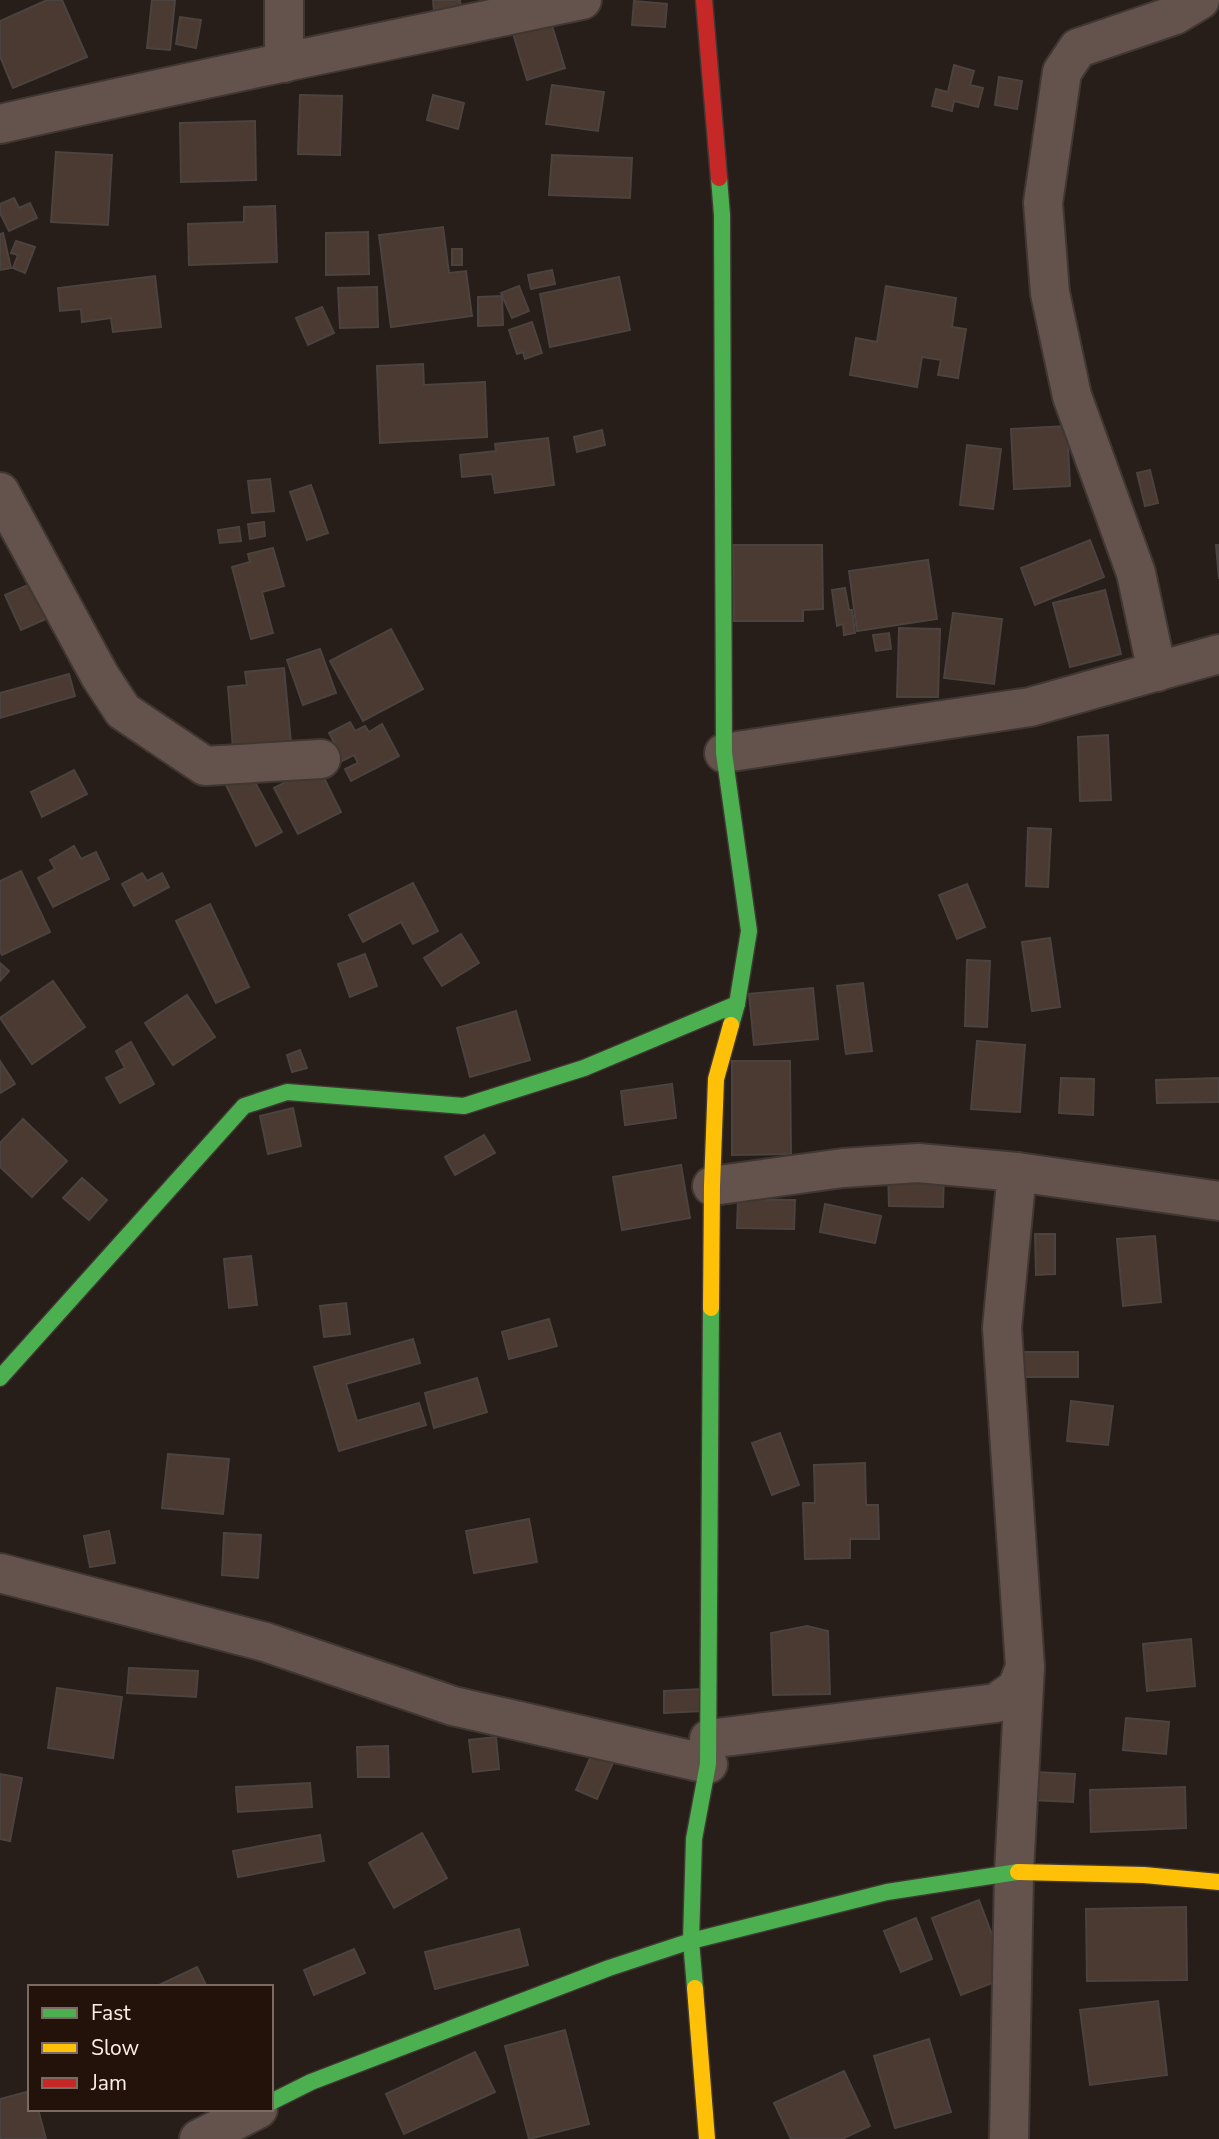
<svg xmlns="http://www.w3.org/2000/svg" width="1219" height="2139" font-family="'Nunito Sans',sans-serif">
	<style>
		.building { fill: #4a3a31; stroke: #4b433f; stroke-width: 2 }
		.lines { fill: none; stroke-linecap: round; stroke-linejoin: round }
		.street-casing { stroke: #403733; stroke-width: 42 }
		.fast-casing { stroke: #403733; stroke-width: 19 }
		.slow-casing { stroke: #403733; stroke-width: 19 }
		.jam-casing { stroke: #403733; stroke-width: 19 }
		.street { stroke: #64534c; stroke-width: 38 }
		.fast { stroke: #4caf50; stroke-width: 16 }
		.slow { stroke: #ffc107; stroke-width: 16 }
		.jam { stroke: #c62828; stroke-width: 16 }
	</style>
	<rect width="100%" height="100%" fill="#271d19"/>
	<g class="building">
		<path d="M47 0H62L87 57 13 88 0 56V21Z"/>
		<path d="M152 0H175L170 50 147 48Z"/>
		<path d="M433 0H460L461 9 434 12Z"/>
		<path d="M634 1 667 4 665 27 632 25Z"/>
		<path d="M549 16 565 68 527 80 511 27Z"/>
		<path d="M180 17 201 20 196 48 176 44Z"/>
		<path d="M954 65 974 71 970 85 983 88 978 107 954 101 952 111 932 106 936 89 948 92Z"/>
		<path d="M999 77 1022 81 1017 109 995 105Z"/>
		<path d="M552 85 604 92 598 131 546 124Z"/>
		<path d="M300 95 342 96 340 155 298 154Z"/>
		<path d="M433 95 464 103 458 129 427 120Z"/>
		<path d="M255 121 256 180 181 182 180 123Z"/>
		<path d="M56 152 112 155 108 225 51 222Z"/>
		<path d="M552 155 632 158 630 198 549 195Z"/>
		<path d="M14 198 19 208 30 203 37 218 9 231 0 213V204Z"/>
		<path d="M275 206 277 262 189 265 188 224 244 222V207Z"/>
		<path d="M443 227 449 273 466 271 472 316 391 327 379 235Z"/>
		<path d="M368 232 369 274 326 275V233Z"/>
		<path d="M3 233 11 268 0 270V234Z"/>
		<path d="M16 241 35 247 25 273 13 268 18 255 11 253Z"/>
		<rect x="452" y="249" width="10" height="16"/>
		<path d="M552 270 555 284 531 289 528 275Z"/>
		<path d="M155 276 161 327 113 332 111 318 82 322 81 309 60 311 58 288Z"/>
		<path d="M619 277 630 330 550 347 540 294Z"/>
		<path d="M519 286 529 311 512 318 501 293Z"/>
		<path d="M886 286 956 298 952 327 966 329 958 378 938 375 941 360 922 357 917 387 850 375 856 338 877 342Z"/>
		<path d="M377 287 378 327 340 328 338 288Z"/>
		<path d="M502 296 503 325 478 326V297Z"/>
		<path d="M322 307 334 333 308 345 296 318Z"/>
		<path d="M532 322 542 353 525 359 523 352 517 354 509 330Z"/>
		<path d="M423 364 424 385 485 382 487 437 380 443 377 366Z"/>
		<path d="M1067 426 1070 486 1014 489 1011 429Z"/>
		<path d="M602 430 605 445 577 452 574 437Z"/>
		<path d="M548 438 554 485 495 493 492 474 462 477 460 455 496 451 495 444Z"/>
		<path d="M967 445 1001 449 993 509 960 505Z"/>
		<path d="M1150 470 1158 503 1145 506 1137 473Z"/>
		<path d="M270 479 274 511 252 513 248 481Z"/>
		<path d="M311 485 328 533 307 540 290 492Z"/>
		<path d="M264 522 265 536 250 539 248 524Z"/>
		<path d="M239 527 241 541 220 543 218 530Z"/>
		<path d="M1090 540 1104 577 1035 605 1021 568Z"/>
		<path d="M733 545H822L823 609 803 610V621H734Z"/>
		<path d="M1216 545H1219V579Z"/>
		<path d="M273 548 284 586 262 592 273 633 251 639 232 567 250 562 248 554Z"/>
		<path d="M928 560 937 619 857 631 849 571Z"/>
		<path d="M30 584 46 619 21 630 5 595Z"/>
		<path d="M845 588 849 610H852L855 633 844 635 843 624 837 626 832 590Z"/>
		<path d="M1105 590 1121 654 1070 667 1053 603Z"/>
		<path d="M953 613 1002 619 994 684 944 678Z"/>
		<path d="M899 628 940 629 938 697H897Z"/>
		<path d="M391 629 423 689 363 721 330 661Z"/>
		<path d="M889 633 891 649 876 651 873 635Z"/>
		<path d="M320 649 336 693 303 705 287 660Z"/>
		<path d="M284 668 291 743 233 749 228 687 247 685 245 672Z"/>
		<path d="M69 674 75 696 0 718V693Z"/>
		<path d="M350 722 355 731 365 726 369 732 382 724 399 756 351 781 345 769 358 763 354 755 336 764 327 745 334 742 329 733Z"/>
		<path d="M1108 735 1111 800 1080 801 1078 737Z"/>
		<path d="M318 766 341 812 298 834 274 788Z"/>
		<path d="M74 770 87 794 42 817 31 792Z"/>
		<path d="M249 771 282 832 256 846 225 783Z"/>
		<path d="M1028 828 1051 829 1048 887 1026 886Z"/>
		<path d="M74 846 81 859 96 852 109 879 53 907 38 878 55 869 50 860Z"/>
		<path d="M21 871 50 932 2 955 0 951V881Z"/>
		<path d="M142 873 147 881 162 873 169 887 134 906 122 884Z"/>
		<path d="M413 883 438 931 413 944 401 922 363 942 349 915Z"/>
		<path d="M967 884 985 927 957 939 939 895Z"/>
		<path d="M210 904 249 987 216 1003 176 921Z"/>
		<path d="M461 934 479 963 442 986 424 958Z"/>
		<path d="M1050 938 1060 1007 1032 1011 1022 942Z"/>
		<path d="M365 954 377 986 350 997 338 964Z"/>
		<path d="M967 960 990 961 987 1027 965 1026Z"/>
		<path d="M0 963 9 971 0 981Z"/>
		<path d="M53 981 85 1027 32 1064 0 1018Z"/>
		<path d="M863 983 872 1051 846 1054 837 986Z"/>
		<path d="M813 988 818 1039 754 1045 749 994Z"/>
		<path d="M187 995 215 1037 173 1065 145 1023Z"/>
		<path d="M516 1011 530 1060 470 1077 457 1028Z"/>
		<path d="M977 1041 1025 1045 1020 1112 971 1109Z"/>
		<path d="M131 1042 154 1084 120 1103 106 1078 125 1068 116 1051Z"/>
		<path d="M300 1050 307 1068 292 1072 287 1055Z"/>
		<path d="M0 1061 15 1084 0 1093Z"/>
		<path d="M732 1061H790L791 1154 732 1155Z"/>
		<path d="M1061 1078 1094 1079 1093 1115 1059 1113Z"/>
		<path d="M1219 1078V1102L1157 1103 1156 1080Z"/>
		<path d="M672 1084 676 1118 625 1125 621 1091Z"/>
		<path d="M293 1108 301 1146 268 1154 260 1116Z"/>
		<path d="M23 1119 67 1161 32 1197 0 1167V1143Z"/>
		<path d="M484 1135 495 1153 455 1175 445 1157Z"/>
		<path d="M681 1165 690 1218 622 1230 613 1177Z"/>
		<path d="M888 1167 944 1172 943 1207 889 1206Z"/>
		<path d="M82 1178 107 1200 89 1220 63 1198Z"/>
		<path d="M738 1199 795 1200 794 1229 737 1228Z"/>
		<path d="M825 1204 881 1216 875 1243 820 1232Z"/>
		<path d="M1035 1234H1055V1274L1036 1275Z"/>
		<path d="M1155 1236 1161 1302 1123 1306 1117 1239Z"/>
		<path d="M251 1256 257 1305 229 1308 224 1259Z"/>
		<path d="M346 1303 350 1334 324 1337 320 1306Z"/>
		<path d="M549 1319 557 1346 509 1359 502 1332Z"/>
		<path d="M413 1339 420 1363 346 1384 357 1421 419 1403 426 1425 339 1451 314 1367Z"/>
		<rect x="1008" y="1352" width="70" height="25"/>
		<path d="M477 1378 487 1412 434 1428 425 1393Z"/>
		<path d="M1071 1401 1113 1406 1108 1445 1067 1441Z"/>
		<path d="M780 1433 799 1485 772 1495 752 1443Z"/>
		<path d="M168 1454 229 1459 223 1514 162 1508Z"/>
		<path d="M865 1463 866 1505H878L879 1539H850V1558L805 1559 803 1503H815L814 1465Z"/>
		<path d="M529 1519 537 1562 474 1573 466 1531Z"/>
		<path d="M109 1531 115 1563 90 1567 84 1536Z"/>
		<path d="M224 1533 261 1535 258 1578 222 1575Z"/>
		<path d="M807 1626 828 1631 830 1694 773 1695 771 1633Z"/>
		<path d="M1191 1639 1195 1686 1147 1691 1143 1644Z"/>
		<path d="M129 1668 198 1671 196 1697 127 1693Z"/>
		<path d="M57 1688 122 1697 113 1758 48 1748Z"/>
		<path d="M701 1689 702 1711 664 1713V1691Z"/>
		<path d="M1126 1718 1169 1722 1166 1754 1123 1750Z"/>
		<path d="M496 1737 499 1769 473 1772 469 1740Z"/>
		<path d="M388 1746 389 1777H358L357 1747Z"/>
		<path d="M594 1749 615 1758 597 1799 576 1790Z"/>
		<path d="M1033 1772 1075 1774 1073 1802 1031 1800Z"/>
		<path d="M0 1774 22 1778 10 1841 0 1839Z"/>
		<path d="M310 1783 312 1807 238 1812 236 1787Z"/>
		<path d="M1185 1787 1186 1828 1091 1832 1090 1790Z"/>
		<path d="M422 1833 447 1878 394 1908 369 1863Z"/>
		<path d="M320 1835 324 1861 238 1877 233 1851Z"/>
		<path d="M979 1900 1008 1977 961 1995 932 1918Z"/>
		<path d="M1186 1907 1187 1980 1087 1981 1086 1909Z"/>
		<path d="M916 1918 932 1959 901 1972 884 1931Z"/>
		<path d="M519 1929 528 1965 435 1989 425 1952Z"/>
		<path d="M354 1949 365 1973 314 1995 304 1970Z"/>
		<path d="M197 1967 207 1987H155Z"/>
		<path d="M1158 2001 1167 2075 1090 2085 1080 2010Z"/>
		<path d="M565 2030 589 2124 529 2139 505 2046Z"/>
		<path d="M929 2039 951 2112 895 2128 874 2056Z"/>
		<path d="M475 2052 495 2092 404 2134 386 2094Z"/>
		<path d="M844 2071 870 2126 842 2139H791L774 2103Z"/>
		<path d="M30 2091V2109H38L46 2139H0V2099Z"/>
	</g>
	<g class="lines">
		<defs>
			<g id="street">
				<path d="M284 0V63"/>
				<path d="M0 124C193 80 388 41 582 0"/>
				<path d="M0 492 100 676 123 711 205 766 321 759"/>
				<path d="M1157 672 1136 573 1072 396 1050 293 1043 203 1062 72 1078 48 1175 15 1200 0"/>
				<path d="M724 753 1030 707 1219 654"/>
				<path d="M712 1186 843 1168 918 1163 1017 1172 1219 1201"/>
				<path d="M0 1573 265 1642 453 1706 708 1764"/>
				<path d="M709 1739 996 1703 1017 1688 1025 1667 1002 1328 1017 1172"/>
				<path d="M199 2139 258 2109"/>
				<path d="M1009 2139 1014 1872 1025 1667"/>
			</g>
			<g id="fast">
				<path d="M719 178 722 215 724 753 749 931 737 1004 731 1025"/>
				<path d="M0 1378 244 1106 287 1092 464 1106 584 1068 737 1004"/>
				<path d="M695 1988 691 1941 694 1839 708 1764 711 1308"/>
				<path d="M271 2102 311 2082 609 1968 691 1941 887 1892 1018 1872"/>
			</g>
			<g id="slow">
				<path d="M711 1308 712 1186 716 1079 731 1025"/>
				<path d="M1018 1872 1144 1875 1219 1882"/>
				<path d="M695 1988 707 2139"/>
			</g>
			<path id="jam" d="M704 0 719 178"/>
		</defs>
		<use href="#street" class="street-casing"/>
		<use href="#fast" class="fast-casing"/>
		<use href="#slow" class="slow-casing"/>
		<use href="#jam" class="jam-casing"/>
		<use href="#street" class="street"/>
		<use href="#fast" class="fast"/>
		<use href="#slow" class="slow"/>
		<use href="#jam" class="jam"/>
	</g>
	<rect x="28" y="1985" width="245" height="126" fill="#23120a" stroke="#7a6a63" stroke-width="2"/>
	<rect x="42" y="2008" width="35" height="10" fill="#4caf50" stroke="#7a6a63" stroke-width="2"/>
	<text x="91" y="2020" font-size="21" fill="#fcefe9">Fast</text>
	<rect x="42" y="2043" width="35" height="10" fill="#ffc107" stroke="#7a6a63" stroke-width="2"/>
	<text x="91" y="2055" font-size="21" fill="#fcefe9">Slow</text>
	<rect x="42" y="2078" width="35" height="10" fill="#c62828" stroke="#7a6a63" stroke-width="2"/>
	<text x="91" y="2090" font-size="21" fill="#fcefe9">Jam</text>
</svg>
